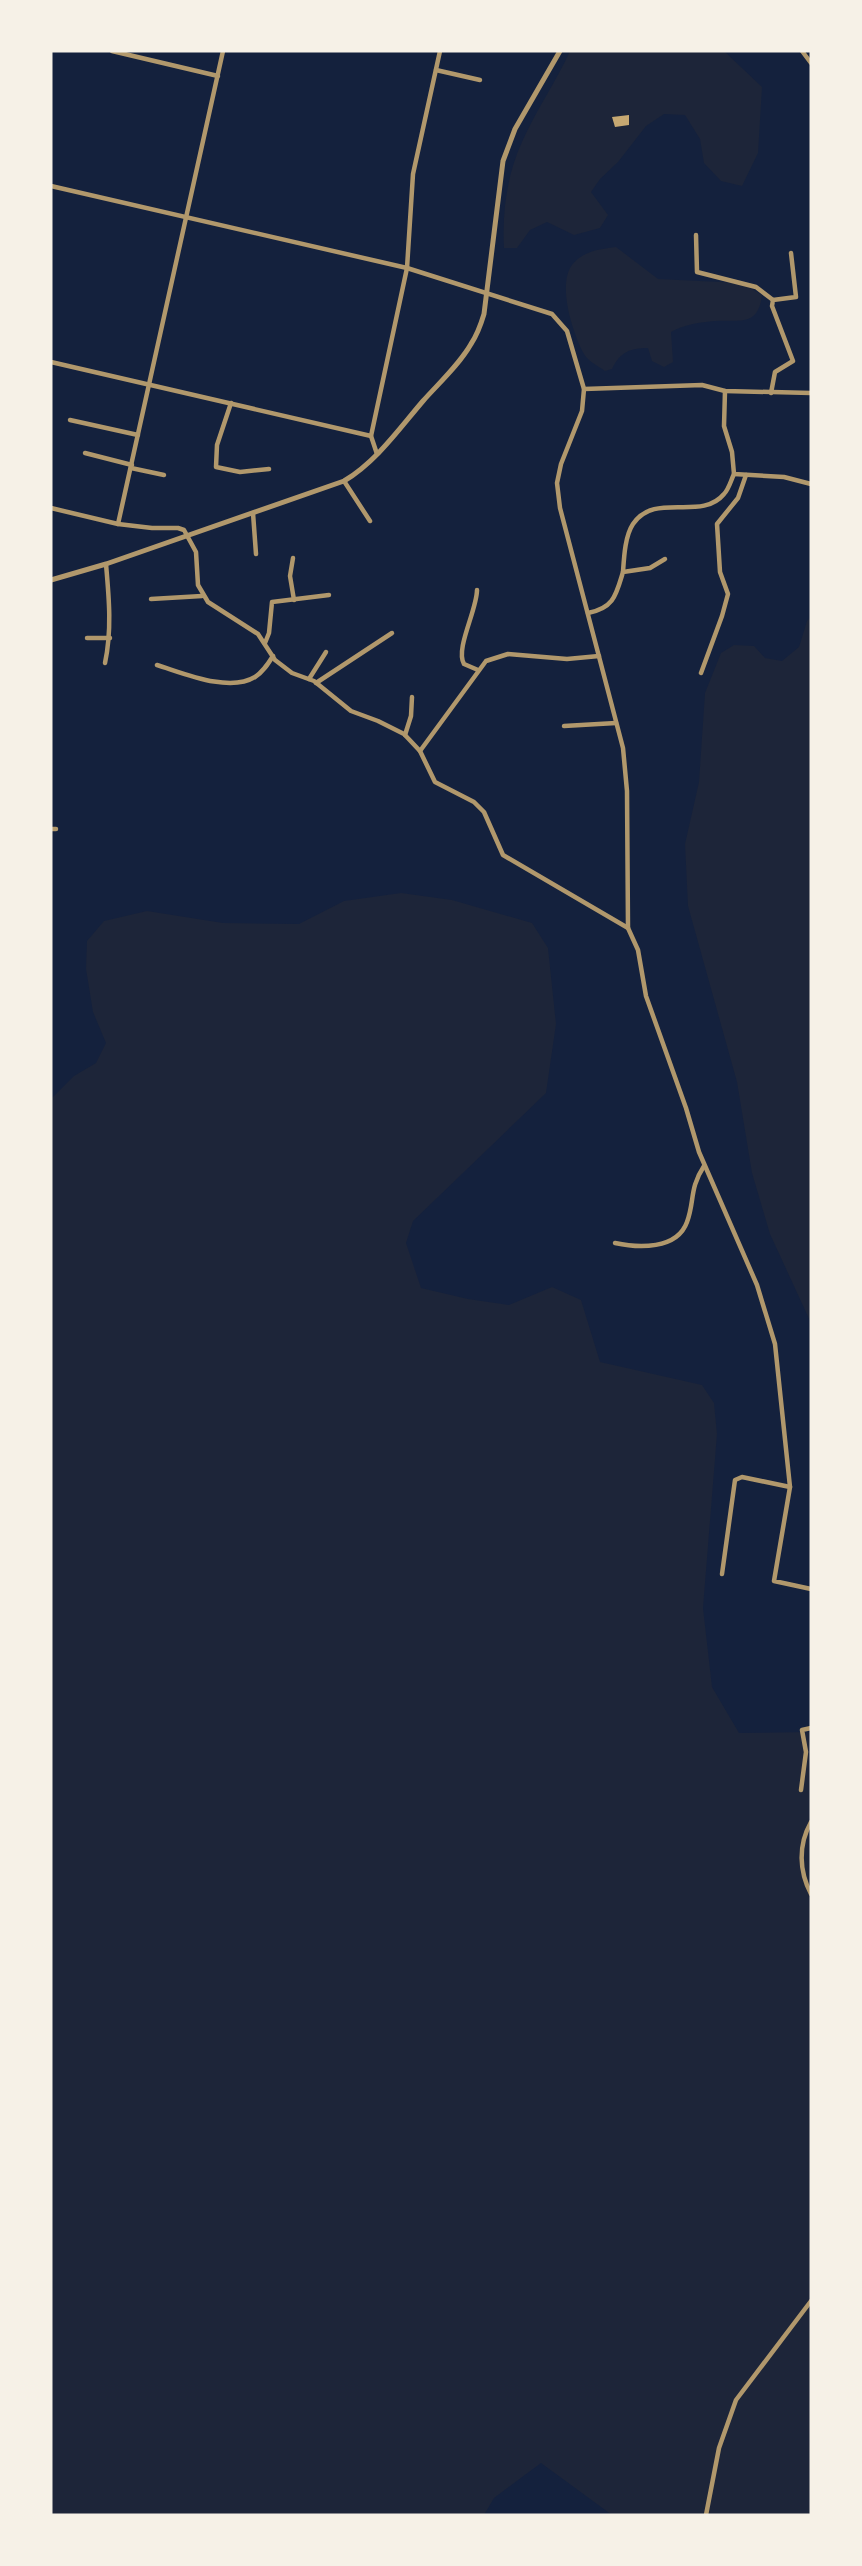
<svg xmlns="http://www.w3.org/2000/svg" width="862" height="2566" font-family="Spectral,serif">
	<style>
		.green { fill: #1d2539 }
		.building { fill: #c6a872 }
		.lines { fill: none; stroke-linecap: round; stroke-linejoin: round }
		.minor { stroke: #b1986c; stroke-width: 4.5 }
		.tertiary { stroke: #b1986c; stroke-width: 5 }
	</style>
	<rect width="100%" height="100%" fill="#14213d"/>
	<g class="green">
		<path d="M570 51H724L762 87 758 153 742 186 721 181 704 163 700 139 685 115 664 114 646 126 618 162 600 179 591 192 608 215 600 228 574 235 547 222 530 230 517 248H504C502 213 507 174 522 142 536 110 556 82 570 51Z"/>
		<path d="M616 247 658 279 741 283 762 295C758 328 739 319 715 321 700 322 683 325 671 332L673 362 664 367 652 361 648 348C630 348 620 352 612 369L605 371C598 366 588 361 584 354 573 334 557 285 572 265 583 251 600 249 616 247Z"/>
		<path d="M811 617V1323L770 1234 752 1173 737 1082 688 906 685 844 699 782 705 693 721 653 734 645 754 646 765 658 782 661 799 647 807 621Z"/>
		<path d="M401 893 452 900 532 923 548 948 556 1024 546 1093 413 1221 406 1243 421 1288 468 1299 509 1305 552 1287 581 1300 600 1362 702 1385 714 1403 717 1434 703 1608 712 1687 739 1733 811 1732V2515H612L541 2463 494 2498 484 2515H51V1099L74 1076 96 1063 106 1043 93 1012 86 969 87 941 104 921 147 911 223 923 299 924 344 901Z"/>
	</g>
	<path class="building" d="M629 115V125L615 127 612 117Z"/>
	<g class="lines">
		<g class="minor">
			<path d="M112 51 218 76"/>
			<path d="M802 51 811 63"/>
			<path d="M436 70 480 80"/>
			<path d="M51 186 407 268 552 314 567 331 584 389 582 411 561 464 557 483 560 508 623 748 627 791 628 928"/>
			<path d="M696 235 697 272 756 287 773 300"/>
			<path d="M51 362 371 436"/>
			<path d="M584 389 702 385 725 391 811 393"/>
			<path d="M725 391 724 426 732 452 734 474 784 477 811 484"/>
			<path d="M771 393 775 372 793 361 772 306 773 300 796 297 791 253"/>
			<path d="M231 403 217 445 216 467 240 472 269 469"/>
			<path d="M70 420 138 435"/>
			<path d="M85 453 132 465"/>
			<path d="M377 454 371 436 407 268 413 174 440 51"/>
			<path d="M131 468 164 475"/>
			<path d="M344 481 370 521"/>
			<path d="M51 508 118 524 152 528H178L184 530 196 552 198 585 208 602 258 634 275 660 292 673 314 681 351 711 378 721 404 734 420 751 435 782 474 802 484 812 503 855 628 928 638 950 646 996 686 1108 699 1152 757 1285 775 1344 790 1487 774 1581 811 1589"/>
			<path d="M253 513 256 554"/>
			<path d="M118 524 223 51"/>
			<path d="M293 558 290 576 294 600"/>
			<path d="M623 572C624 557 625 536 633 524 655 491 701 522 724 494 729 489 731 480 734 474"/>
			<path d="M477 590C477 610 455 649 464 664L478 670"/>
			<path d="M151 599 202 596"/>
			<path d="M588 613C614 608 616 595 623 572L650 568 665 559"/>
			<path d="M87 638H110"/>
			<path d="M265 643 269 633 272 602 329 595"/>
			<path d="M105 663C112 630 109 598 106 564"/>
			<path d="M157 665C183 673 229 693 255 677 263 672 268 664 273 656"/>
			<path d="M701 673 722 616 728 594 720 572 717 524 738 498 746 475"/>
			<path d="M309 679 326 652"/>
			<path d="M316 683 392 633"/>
			<path d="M564 726 616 723"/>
			<path d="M405 735 411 716 412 697"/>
			<path d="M420 751 486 661 508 654 567 659 599 656"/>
			<path d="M51 829H56"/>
			<path d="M615 1243C638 1248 677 1250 687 1222 695 1200 689 1189 704 1166"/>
			<path d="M722 1574 735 1480 742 1477 790 1487"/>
			<path d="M801 1790 806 1752 802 1730 811 1728"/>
			<path d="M811 1822C798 1845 799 1871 811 1894"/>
			<path d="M706 2515 719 2448 736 2400 811 2301"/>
		</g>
		<path class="tertiary" d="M51 580 106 564 344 481C376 462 399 429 423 401 439 383 459 365 471 344 477 335 481 324 484 314L503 161 515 129 560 51"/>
	</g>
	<rect width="862" height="2566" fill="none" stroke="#f6f1e7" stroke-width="105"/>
</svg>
